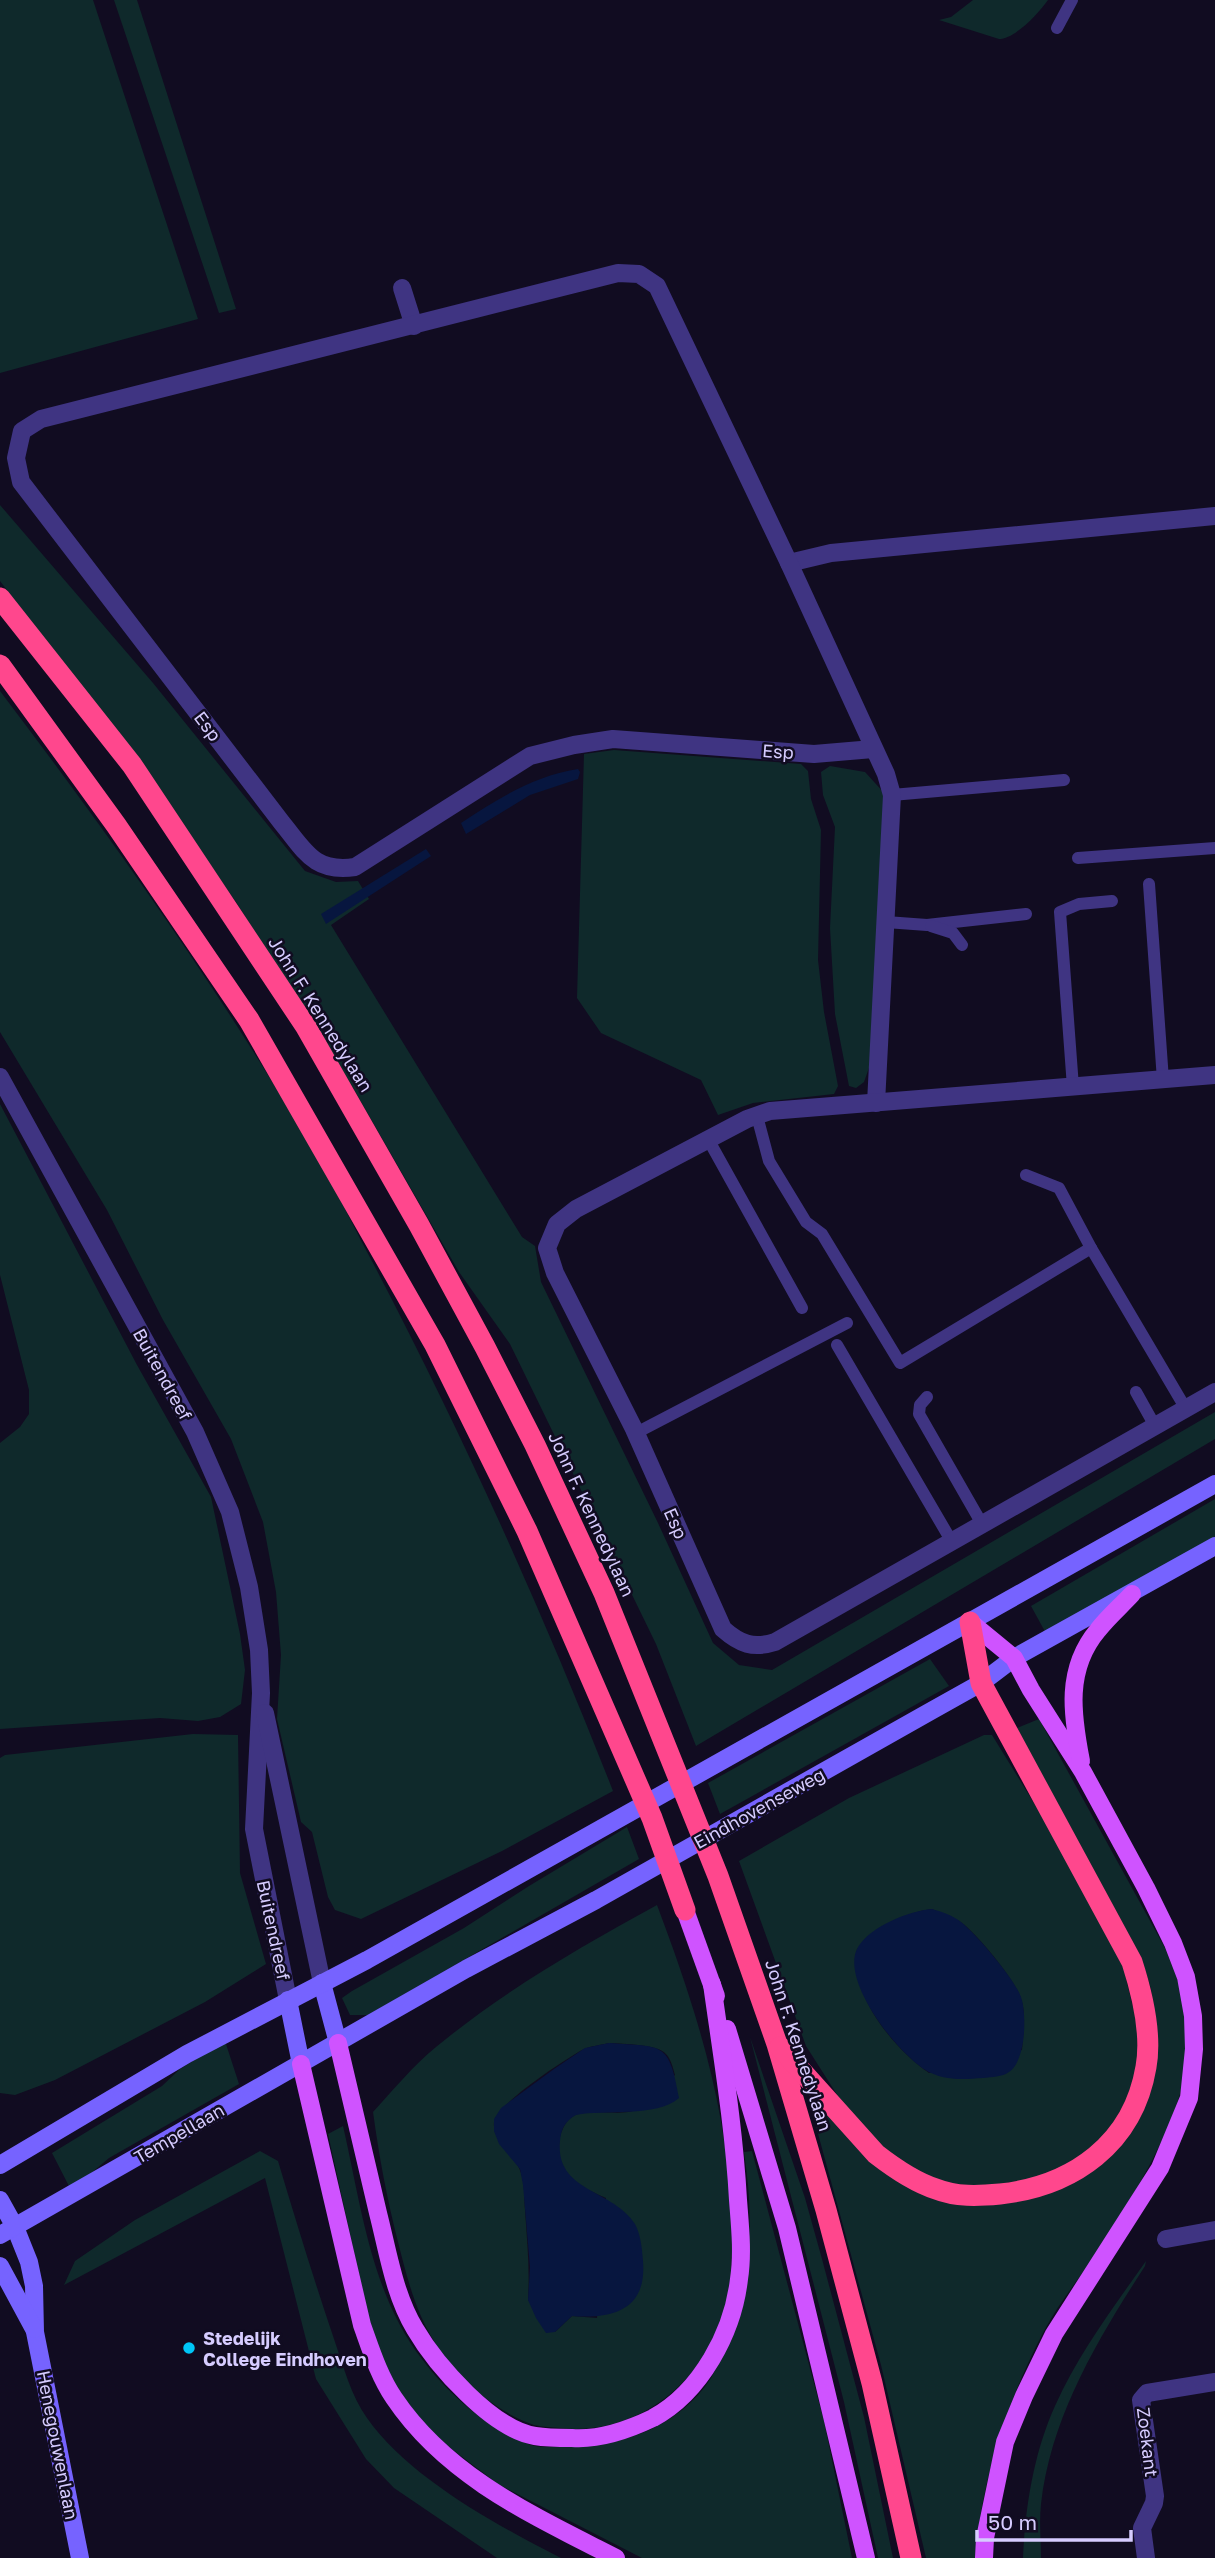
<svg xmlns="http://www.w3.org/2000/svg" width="1215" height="2558" font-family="'Golos Text',sans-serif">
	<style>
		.green { fill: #0f292b; fill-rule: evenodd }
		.water { fill: #07163f }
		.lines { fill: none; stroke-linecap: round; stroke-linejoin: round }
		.lane { stroke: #3f3482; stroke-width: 12 }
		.street { stroke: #3f3482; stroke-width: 18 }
		.secondary { stroke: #7663ff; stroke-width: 18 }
		.primary { stroke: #cf53ff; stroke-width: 18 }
		.highway { stroke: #ff478d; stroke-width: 21 }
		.poi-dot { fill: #00c6f7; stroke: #110c21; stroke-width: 2.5 }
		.labels { text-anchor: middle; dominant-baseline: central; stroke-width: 5; stroke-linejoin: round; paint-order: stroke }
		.street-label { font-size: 18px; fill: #d6ccff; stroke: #110c21 }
		.poi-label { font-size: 18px; font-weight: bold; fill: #d6ccff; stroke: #110c21; text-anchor: start }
	</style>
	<rect width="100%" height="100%" fill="#110c21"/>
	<g class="green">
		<path d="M0 0H93L198 319 0 373Z"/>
		<path d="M114 0H137L236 309 219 313Z"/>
		<path d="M973 0H1048C1039 13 1015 39 999 39L939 20 951 17Z"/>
		<path d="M0 505 153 683 305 871 336 882 358 881 369 899 331 925 522 1237 535 1246 541 1282 658 1523 713 1643 739 1665 772 1670 1215 1412V1439L696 1746 656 1644 510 1344 459 1272 353 1088 236 902 124 742 0 581Z"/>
		<path d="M0 691C113 840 221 992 315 1153 336 1189 354 1228 374 1265 463 1435 543 1612 613 1791L502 1851 361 1919 335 1910 328 1897 312 1832 301 1822 277 1719 281 1655 276 1592 263 1522 231 1439 163 1320 107 1210 0 1032Z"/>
		<path d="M614 750 801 764 808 771 811 799 821 830 818 960 824 1012 838 1086 834 1094 753 1103 718 1115 701 1080 601 1033 577 998 584 754Z"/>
		<path d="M830 766 865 772 885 794 870 1065 864 1082 856 1088 849 1086 835 1014 830 928 835 827 823 795 821 772Z"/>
		<path d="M0 1104 137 1365 211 1497 240 1634 245 1670 241 1704 220 1717 198 1721 160 1718 0 1729V1443L20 1427 29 1414V1390L0 1275Z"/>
		<path d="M1215 1499V1543L1048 1637 1031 1606Z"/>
		<path d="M930 1659 949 1686 720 1814 708 1783Z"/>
		<path d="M1039 1719 1165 1948C1178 1980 1192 2015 1189 2050 1183 2120 1130 2203 1091 2260 1076 2283 1057 2306 1044 2331 1007 2401 982 2478 975 2558H926L881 2365 808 2097 813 2095 952 2202 1102 2163 1155 2022 1151 1989 1141 1957 1017 1728Z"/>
		<path d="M193 1734 238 1735 240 1873 266 1964 205 2002 55 2080 15 2095 0 2093V1758L5 1755Z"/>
		<path d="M984 1735H992L1061 1847 1123 1966 1137 2024 1138 2064 1127 2099 1111 2127 1091 2149 1043 2178 979 2187 939 2181 918 2172 882 2148 843 2104 806 2046 739 1861 849 1798ZM932 1909C941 1913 953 1917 962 1923 977 1934 1014 1979 1020 1996 1027 2013 1023 2033 1022 2050L929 2073C893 2048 850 1995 857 1949 882 1930 900 1913 932 1909Z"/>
		<path d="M627 1827 639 1859 368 2015H350L342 1998 352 1991 464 1928 529 1886Z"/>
		<path d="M657 1905C695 2006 727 2105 731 2213 733 2245 733 2277 725 2308 706 2381 637 2437 560 2428 552 2427 542 2427 534 2425 494 2411 460 2380 437 2346 416 2314 407 2278 398 2242 387 2199 379 2156 373 2112 393 2090 413 2066 436 2047 504 1991 580 1947 657 1905ZM609 2043C623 2044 658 2044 666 2054 671 2059 673 2068 675 2075 665 2084 643 2106 633 2111 622 2115 594 2110 578 2114 558 2120 554 2155 564 2171 572 2184 593 2192 606 2198L597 2318 572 2316 555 2332 528 2300C530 2269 527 2240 525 2210 524 2196 525 2180 519 2168 512 2153 492 2140 494 2122 497 2104 565 2059 584 2049 591 2046 601 2045 609 2043Z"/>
		<path d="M750 2037 805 2198 822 2259 864 2417 893 2558H878L844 2402Z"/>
		<path d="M225 2041 239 2084 109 2158 71 2190 52 2153 162 2086 180 2069Z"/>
		<path d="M343 2126C361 2204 371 2294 422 2359 449 2395 486 2427 528 2444 537 2448 549 2447 559 2447 617 2448 678 2429 711 2378 726 2353 731 2327 737 2298 741 2278 747 2257 749 2236 751 2208 748 2180 744 2152L752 2151 824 2421 852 2558H642L498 2484 453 2450 427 2429 401 2393 382 2360 370 2324 328 2134Z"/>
		<path d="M260 2151 278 2161C296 2221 314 2280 334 2339 343 2365 351 2396 367 2418 408 2477 498 2526 561 2558H497L394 2488 366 2459 316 2379 265 2178 64 2285 75 2261 135 2220Z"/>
		<path d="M1146 2261 1145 2266C1098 2339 1051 2416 1041 2504 1039 2522 1041 2540 1041 2558H1023C1025 2508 1034 2452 1055 2406 1078 2354 1113 2308 1146 2261Z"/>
	</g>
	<g class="water">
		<path d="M578 769 580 772 578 779 530 795 466 834 461 823C498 799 533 776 578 769Z"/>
		<path d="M426 849 431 856 326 924 321 914Z"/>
		<path d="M932 1909C942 1912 952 1915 961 1922 976 1934 1014 1978 1021 1997 1027 2014 1026 2061 1009 2072 1002 2077 992 2077 983 2078 966 2079 948 2081 931 2073 902 2060 838 1980 858 1947 871 1926 909 1911 932 1909Z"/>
		<path d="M609 2043C663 2047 669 2041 679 2098 656 2118 605 2109 576 2115 565 2121 561 2129 560 2141 555 2192 613 2189 635 2224 641 2235 642 2249 643 2261 647 2310 613 2319 572 2316L555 2332 546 2333 536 2318 528 2300 530 2267 523 2185 520 2169 499 2144 494 2131V2119L501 2108 554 2069 585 2048Z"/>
	</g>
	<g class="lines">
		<g class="lane">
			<path d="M1057 28 1072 0"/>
			<path d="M892 795 1064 780"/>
			<path d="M1078 858 1215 848"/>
			<path d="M1149 884 1163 1080"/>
			<path d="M886 922 927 925 1026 914"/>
			<path d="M931 926 953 933 962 945"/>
			<path d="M1073 1087 1060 912 1079 904 1112 901"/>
			<path d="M757 1116 769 1161 806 1222 822 1234 900 1363 1091 1248"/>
			<path d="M708 1139 802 1308"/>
			<path d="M1026 1175 1059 1188 1091 1248 1186 1409"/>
			<path d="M837 1345 952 1542"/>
			<path d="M1136 1392 1155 1426"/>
			<path d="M927 1397 920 1405 919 1414 982 1524"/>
			<path d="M636 1433 847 1323"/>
		</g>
		<g class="street">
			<path d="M402 288 414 326"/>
			<path d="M789 563 831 553 1215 516"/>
			<path d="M873 749 814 754 613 739 574 745 530 756 355 867C314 873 305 851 282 823L21 482 16 458 22 431 41 419 618 273 639 274 657 286 789 563 886 774 892 795 876 1103"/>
			<path d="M1215 1075 770 1111 747 1119 576 1209 557 1224 547 1248 555 1273 634 1429 723 1629C740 1644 753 1649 775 1642L1215 1392"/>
			<path d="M0 1077 195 1432 230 1512 249 1587 259 1650 261 1693 254 1829 288 2000"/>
			<path d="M265 1713 322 1983"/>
			<path d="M1166 2239 1215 2230"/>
			<path d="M1146 2558 1142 2528 1154 2503 1155 2496 1141 2400 1147 2393 1215 2382"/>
		</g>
		<g class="secondary">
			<path d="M322 1983 338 2043"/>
			<path d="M288 2000 301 2064"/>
			<path d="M0 2165 187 2054 367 1960 1215 1484"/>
			<path d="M0 2200 15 2227 29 2262 34 2286 35 2332 80 2558"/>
			<path d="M0 2235 466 1969 596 1900 931 1711 981 1683 1014 1658 1215 1546"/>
			<path d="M0 2266 34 2329"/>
		</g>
		<g class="primary">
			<path d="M970 1622 1014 1658 1031 1690 1083 1772 1146 1888 1173 1943 1186 1977 1193 2016 1194 2049 1189 2098 1160 2168 1054 2334 1024 2396 1005 2442 985 2538 984 2558"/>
			<path d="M1081 1761C1072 1715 1065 1669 1098 1630 1108 1617 1121 1606 1132 1594"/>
			<path d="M685 1910 716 1996"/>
			<path d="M727 2029 787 2228 866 2558"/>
			<path d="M338 2043C351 2100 365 2156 378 2213 388 2252 394 2294 415 2329 436 2365 492 2429 535 2436 547 2438 560 2438 572 2438 600 2440 628 2430 653 2418 701 2392 733 2332 739 2279 743 2253 740 2226 738 2200 734 2127 722 2056 712 1984"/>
			<path d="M301 2064 362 2325C371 2350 379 2376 394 2398 447 2477 534 2516 616 2558"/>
		</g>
		<g class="highway">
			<path d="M0 598 132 765 306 1027 419 1225 485 1347 535 1445 604 1593 718 1876 777 2044 826 2210 872 2383 911 2558"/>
			<path d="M0 665 116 825 249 1020 435 1345 527 1531 652 1818 685 1910"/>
			<path d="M780 2047 876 2154C894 2168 914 2182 936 2189 956 2197 978 2196 1000 2194 1073 2186 1133 2144 1146 2067 1152 2034 1142 1993 1132 1962L981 1683 970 1622"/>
		</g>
	</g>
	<circle class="poi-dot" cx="189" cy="2348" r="7"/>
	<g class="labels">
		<g class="street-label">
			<text transform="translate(208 726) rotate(53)">Esp</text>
			<text transform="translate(778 751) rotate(4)">Esp</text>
			<text transform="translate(321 1014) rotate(58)">John F. Kennedylaan</text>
			<text transform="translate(163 1374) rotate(61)">Buitendreef</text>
			<text transform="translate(592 1514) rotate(65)">John F. Kennedylaan</text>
			<text transform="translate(676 1523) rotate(66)">Esp</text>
			<text transform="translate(759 1808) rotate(-29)">Eindhovenseweg</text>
			<text transform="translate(274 1930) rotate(78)">Buitendreef</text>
			<text transform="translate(799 2045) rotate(72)">John F. Kennedylaan</text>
			<text transform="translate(179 2133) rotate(-30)">Tempellaan</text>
			<text transform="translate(1148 2442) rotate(83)">Zoekant</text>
			<text transform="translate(58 2445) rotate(79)">Henegouwenlaan</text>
		</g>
		<g class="poi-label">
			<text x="203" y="2338">Stedelijk<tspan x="203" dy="21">College Eindhoven</tspan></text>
		</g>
	</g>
	<path d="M977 2530v10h154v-10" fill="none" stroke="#d6ccff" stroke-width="3.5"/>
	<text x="988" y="2530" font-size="21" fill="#d6ccff" stroke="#110c21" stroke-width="5" paint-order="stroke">50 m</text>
</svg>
